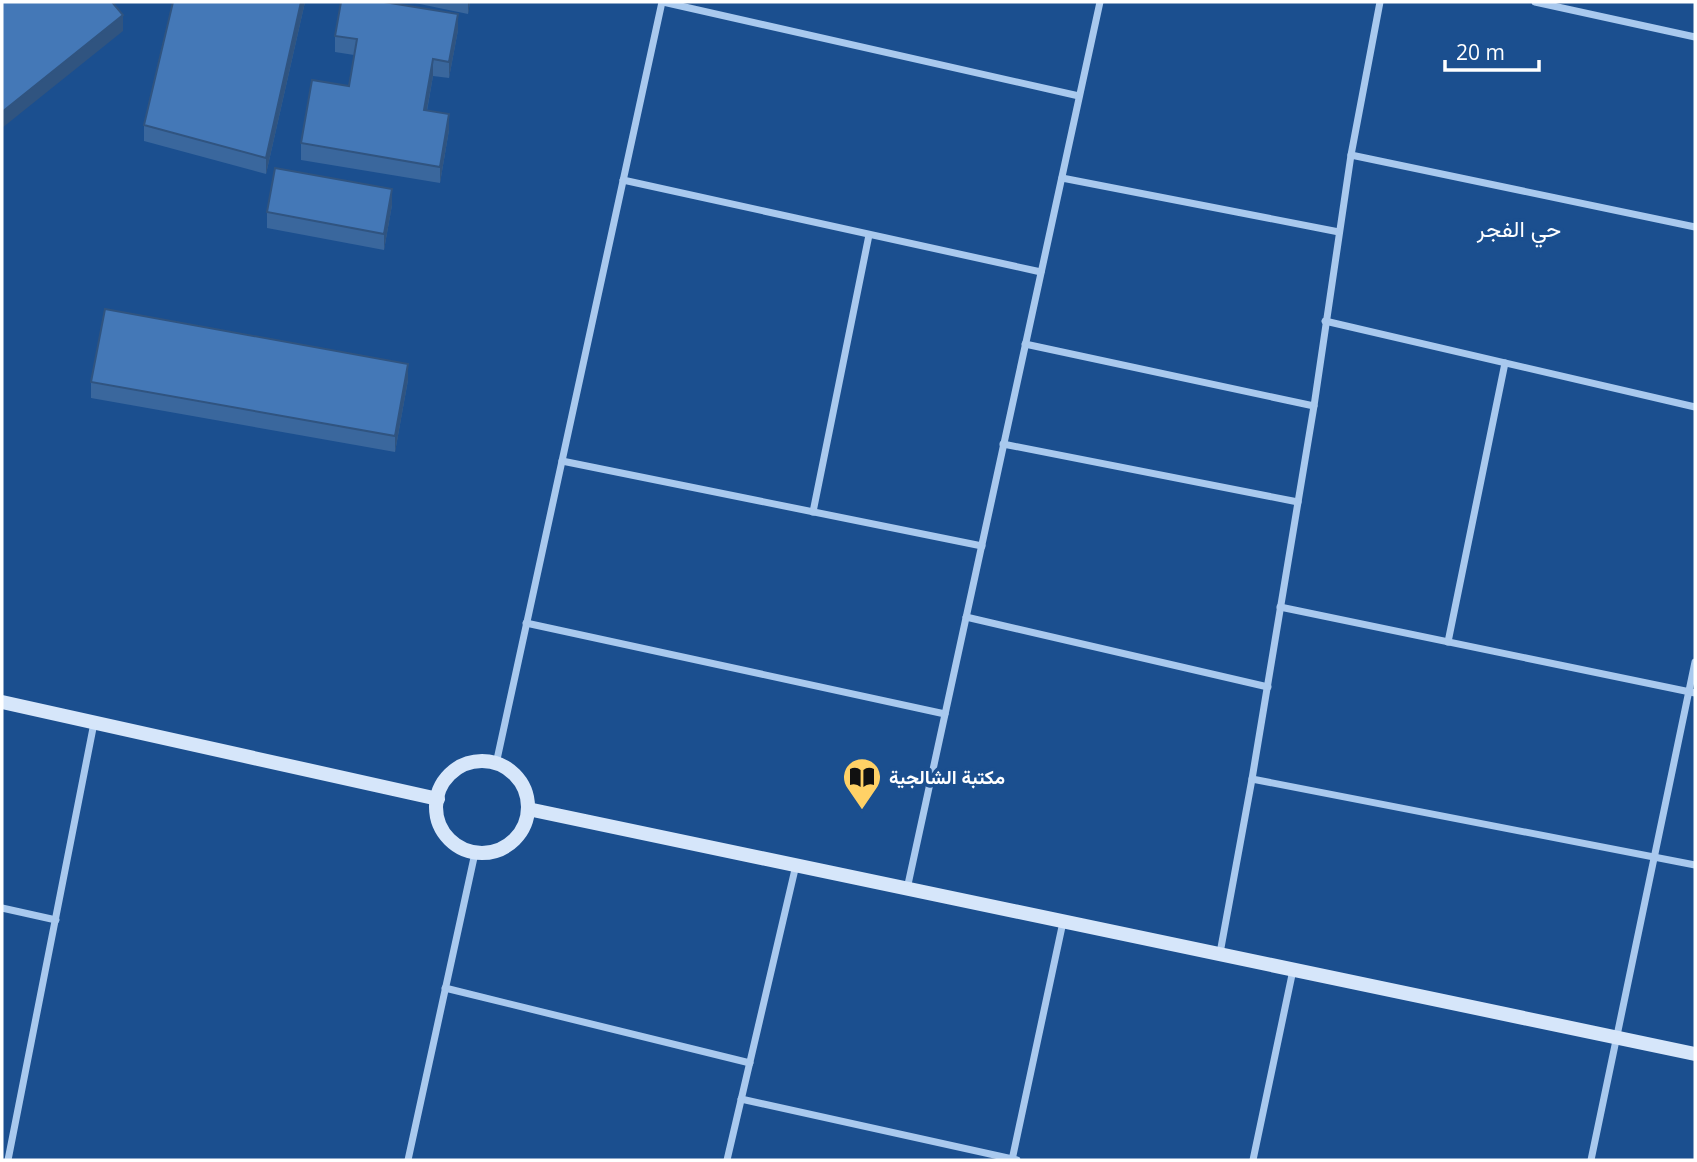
<svg xmlns="http://www.w3.org/2000/svg" width="1697" height="1162" font-family="'Open Sans',Vazirmatn,sans-serif">
	<style>
		.lines { fill: none; stroke-linecap: round; stroke-linejoin: round }
		.street { stroke: #a9c9ee; stroke-width: 7 }
		.secondary { stroke: #d6e6fa; stroke-width: 14 }
		.wall { fill: #3a679d }
		.shaded-wall { fill: #305480 }
		.building { fill: #4478b7; stroke: #305480; stroke-width: 2 }
		.labels { text-anchor: middle; dominant-baseline: central; stroke-width: 7; stroke-linejoin: round; paint-order: stroke }
		.poi-label { font-size: 19px; font-weight: bold; fill: #fff; stroke: #1b4f8f; text-anchor: start }
		.quarter-label { font-size: 23px; fill: #fff; stroke: #1b4f8f }
	</style>
	<rect width="100%" height="100%" fill="#1b4f8f"/>
	<g class="lines">
		<g class="street">
			<path d="M663 2 1079 96"/>
			<path d="M1535 2 1695 37"/>
			<path d="M1351 155 1695 227"/>
			<path d="M1062 178 1339 232"/>
			<path d="M623 180 1041 272"/>
			<path d="M1325 321 1695 407"/>
			<path d="M1025 344 1314 406"/>
			<path d="M1003 444 1298 502"/>
			<path d="M562 461 982 546"/>
			<path d="M813 512 869 235"/>
			<path d="M1280 607 1695 693"/>
			<path d="M966 617 1268 687"/>
			<path d="M526 623 945 714"/>
			<path d="M1448 642 1505 363"/>
			<path d="M496 764 662 2"/>
			<path d="M1252 779 1695 865"/>
			<path d="M907 889 1100 2"/>
			<path d="M2 908 56 920"/>
			<path d="M1220 953 1252 779 1314 406 1351 155 1380 2"/>
			<path d="M445 988 750 1063"/>
			<path d="M741 1099 1017 1160"/>
			<path d="M8 1160 94 723"/>
			<path d="M408 1160 475 853"/>
			<path d="M727 1160 796 865"/>
			<path d="M1012 1160 1063 922"/>
			<path d="M1253 1160 1293 970"/>
			<path d="M1591 1160 1695 662"/>
		</g>
		<g class="secondary">
			<path d="M2 702 438 799"/>
			<circle cx="482" cy="807" r="46"/>
			<path d="M528 809 1695 1054"/>
		</g>
	</g>
	<g class="wall">
		<path d="M173 2H305L266 174 144 141V125Z"/>
		<path d="M410 2H470L468 14Z"/>
		<path d="M458 30 449 78 433 76 427 111 449 130 440 183 301 160V143L349 86 354 55 335 52V36Z"/>
		<path d="M392 205 384 250 267 228V212Z"/>
		<path d="M408 380 395 452 91 398V382Z"/>
	</g>
	<g class="shaded-wall">
		<path d="M301 2H305L266 174V158Z"/>
		<path d="M468 2H470L468 14Z"/>
		<path d="M458 14V30L449 78V62Z"/>
		<path d="M123 15V31L2 128V112Z"/>
		<path d="M433 59V76L424 126V110Z"/>
		<path d="M449 114V130L440 183V167Z"/>
		<path d="M392 189V205L384 250V234Z"/>
		<path d="M408 364V380L395 452V436Z"/>
	</g>
	<g class="building">
		<path d="M2 2H112L123 15 2 112Z"/>
		<path d="M173 2H301L266 158 144 125Z"/>
		<path d="M341 2H384L458 14 449 62 433 59 424 110 449 114 440 167 301 143 312 80 349 86 357 39 335 36Z"/>
		<path d="M275 168 392 189 384 234 267 212Z"/>
		<path d="M105 309 408 364 395 436 91 382Z"/>
	</g>
	<defs>
		<symbol id="library-pin" viewBox="-11 -11 22 30"><path d="M0 17L-7.5 6A9.5 9.5 0 1 1 7.5 6Z" fill="#ffd166" stroke="#1b4f8f"/><path d="M-6-4Q-3-5.5-.7-3.5V5Q-3 3-6 4ZM6-4Q3-5.5 .7-3.5V5Q3 3 6 4Z" fill="#111"/></symbol>
	</defs>
	<g fill-rule="evenodd">
		<use href="#library-pin" x="840" y="755" width="44" height="60"/>
	</g>
	<g class="labels">
		<g class="poi-label">
			<text x="889" y="777">مكتبة الشالجية</text>
		</g>
		<g class="quarter-label">
			<text x="1519" y="228">حي الفجر</text>
		</g>
	</g>
	<rect width="1697" height="1162" fill="none" stroke="#ffffff" stroke-width="7"/>
	<path d="M1445 60v10h94v-10" fill="none" stroke="#ffffff" stroke-width="3.5"/>
	<text x="1456" y="60" font-size="21" fill="#ffffff" stroke="#1b4f8f" stroke-width="5" paint-order="stroke">20 m</text>
</svg>
